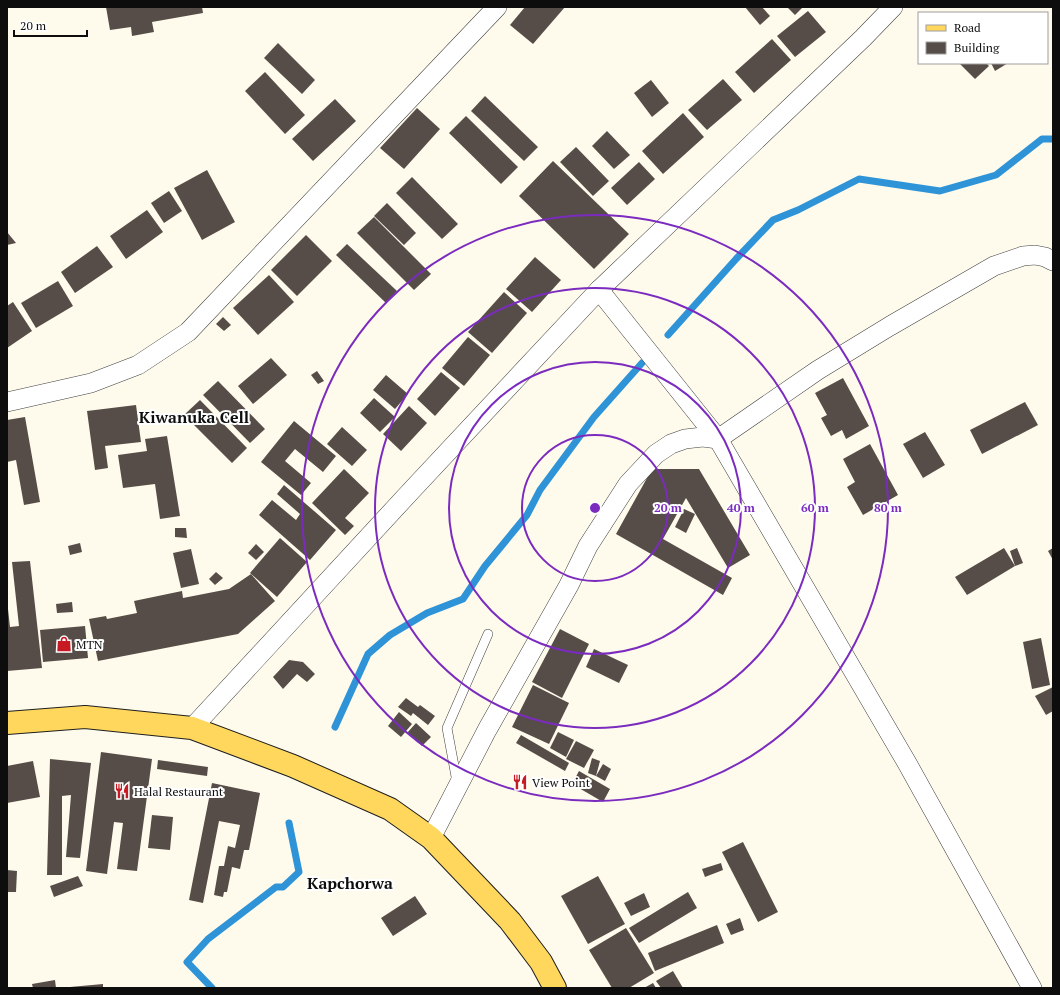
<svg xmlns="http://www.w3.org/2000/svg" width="1060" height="995" font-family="'PT Serif',serif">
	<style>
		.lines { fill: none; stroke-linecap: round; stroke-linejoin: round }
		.stream { stroke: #2e94d7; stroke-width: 7 }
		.building { fill: #564d48 }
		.service-casing { stroke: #404040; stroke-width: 10 }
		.minor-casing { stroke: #404040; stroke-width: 20 }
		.primary-casing { stroke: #1e1e1e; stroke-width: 24 }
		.service { stroke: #fff; stroke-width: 9 }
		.minor { stroke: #fff; stroke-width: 19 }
		.primary { stroke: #ffd75c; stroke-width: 22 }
		.ring { fill: none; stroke: #7b2cbf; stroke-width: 2 }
		.labels { text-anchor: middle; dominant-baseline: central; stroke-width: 4; stroke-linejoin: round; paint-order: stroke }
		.poi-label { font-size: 12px; fill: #0d0d0d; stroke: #fff; text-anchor: start }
		.district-label { font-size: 16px; font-weight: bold; fill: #0d0d0d; stroke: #fff }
		.centre { fill: #7b2cbf; stroke: #fff; stroke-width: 2 }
		.ring-label { font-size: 12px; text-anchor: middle; font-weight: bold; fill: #7b2cbf; stroke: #fff; stroke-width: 4; stroke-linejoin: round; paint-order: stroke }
	</style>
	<rect width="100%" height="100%" fill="#fffbec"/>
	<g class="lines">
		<g class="stream">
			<path d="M668 335 736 259 773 220 798 210 859 179 940 191 996 175 1042 139H1053"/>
			<path d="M335 727 368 654 390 635 427 613 463 599 485 566 527 515 540 490 594 417 642 363"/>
			<path d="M212 988 187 962 208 939 276 887H283L299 872 289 823"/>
		</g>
	</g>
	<g class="building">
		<path d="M106 7H202L203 13 152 22 154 32 132 36 131 27 110 30Z"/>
		<path d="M525 7H565L533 44 510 25Z"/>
		<path d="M745 7H762L770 16 760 25Z"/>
		<path d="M787 7H803L795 15Z"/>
		<path d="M808 11 826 32 795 57 777 36Z"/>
		<path d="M772 39 791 60 754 93 735 72Z"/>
		<path d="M278 43 315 80 302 94 264 58Z"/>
		<path d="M959 63H986L989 66 975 79Z"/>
		<path d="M991 63H1008L995 71Z"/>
		<path d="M265 72 305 115 285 134 245 91Z"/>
		<path d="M723 79 742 100 707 130 688 110Z"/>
		<path d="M651 80 669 103 652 117 634 93Z"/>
		<path d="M485 96 538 147 524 161 471 111Z"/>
		<path d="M335 99 356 121 313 161 292 139Z"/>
		<path d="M417 108 440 129 404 169 380 148Z"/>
		<path d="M683 113 704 137 663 174 642 151Z"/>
		<path d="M466 116 518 167 501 184 449 133Z"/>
		<path d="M607 131 630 155 614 169 592 146Z"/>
		<path d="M576 147 609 181 593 196 560 162Z"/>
		<path d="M553 161 629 234 594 269 519 196Z"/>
		<path d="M639 162 655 179 627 205 611 188Z"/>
		<path d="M207 170 235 222 202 240 174 188Z"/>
		<path d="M412 177 458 224 442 239 396 193Z"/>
		<path d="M169 191 182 211 164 223 151 203Z"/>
		<path d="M387 203 416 233 404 245 374 216Z"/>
		<path d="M147 210 163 232 126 259 110 236Z"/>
		<path d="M374 217 431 274 414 290 357 233Z"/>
		<path d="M7 232 16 243 7 245Z"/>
		<path d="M306 235 332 261 297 296 271 270Z"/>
		<path d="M347 244 397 291 386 303 336 255Z"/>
		<path d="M97 246 113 267 75 293 61 272Z"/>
		<path d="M535 257 561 280 532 312 506 289Z"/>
		<path d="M269 275 294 302 258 335 233 308Z"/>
		<path d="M58 281 73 306 36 328 21 303Z"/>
		<path d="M504 292 527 313 492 353 468 332Z"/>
		<path d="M13 302 32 331 7 348V306Z"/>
		<path d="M223 317 231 325 224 331 216 324Z"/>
		<path d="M468 337 490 355 464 386 442 368Z"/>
		<path d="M271 358 287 375 253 404 238 386Z"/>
		<path d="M317 371 324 381 318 384 311 375Z"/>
		<path d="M441 372 460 388 435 416 417 399Z"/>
		<path d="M386 375 408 394 395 409 373 390Z"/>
		<path d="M843 378 869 426 846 439 842 430 831 436 821 418 827 415 815 393Z"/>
		<path d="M218 381 265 429 250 443 203 395Z"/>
		<path d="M374 398 395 417 380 432 360 413Z"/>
		<path d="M200 400 247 448 232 463 184 415Z"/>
		<path d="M1025 402 1038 425 982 454 970 430Z"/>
		<path d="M136 405 141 442 105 446 108 468 95 470 87 411Z"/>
		<path d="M409 406 427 423 401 451 383 434Z"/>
		<path d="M25 417 40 502 24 505 16 460 7 462V420Z"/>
		<path d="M294 421 336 456 323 472 295 449 285 461 311 483 301 495 261 462Z"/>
		<path d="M342 427 367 450 352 466 327 444Z"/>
		<path d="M925 432 945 465 923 478 903 444Z"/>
		<path d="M167 436 180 516 160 519 155 484 123 488 118 455 147 451 145 439Z"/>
		<path d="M870 444 898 495 863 515 847 487 855 482 843 459Z"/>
		<path d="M344 469 369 493 345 518 354 526 345 535 312 503Z"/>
		<path d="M652 469H699L750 555 728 568 686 498 663 539 732 578 723 595 616 534Z"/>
		<path d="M284 485 336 530 310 560 259 515 272 500 296 520 300 514 277 494Z"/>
		<path d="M684 509 695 514 686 533 675 527Z"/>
		<path d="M175 528H186L187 538 175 537Z"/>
		<path d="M280 538 307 562 277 597 250 573Z"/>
		<path d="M80 543 82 552 70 555 68 546Z"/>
		<path d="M256 544 264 552 256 560 248 553Z"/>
		<path d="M1004 548 1015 566 967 595 955 577Z"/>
		<path d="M1017 548 1023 563 1015 566 1010 551Z"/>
		<path d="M1053 548V560L1048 551Z"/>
		<path d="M191 549 199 584 181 588 173 553Z"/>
		<path d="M30 561 42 668 7 671V609H8L10 627 19 626 12 562Z"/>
		<path d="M216 572 223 578 215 585 209 579Z"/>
		<path d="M251 574 275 601 238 634 98 661 89 619 106 616 107 619 137 613 134 601 182 591 183 598 229 589Z"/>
		<path d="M72 602 73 612 57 613 56 604Z"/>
		<path d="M85 626 88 658 43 662 40 630Z"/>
		<path d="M560 629 589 644 562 698 532 682Z"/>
		<path d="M1041 638 1050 685 1032 689 1023 642Z"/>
		<path d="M594 649 628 665 619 683 586 667Z"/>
		<path d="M289 660 303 662 315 674 307 682 297 674 283 689 273 677Z"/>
		<path d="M533 685 569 703 549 744 512 727Z"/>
		<path d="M1053 687V711L1046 715 1035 696Z"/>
		<path d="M406 698 418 707 420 705 435 716 428 725 413 713 411 716 398 707Z"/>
		<path d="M399 712 412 724 401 737 388 726Z"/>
		<path d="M416 723 431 737 422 746 407 733Z"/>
		<path d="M558 732 574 740 566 757 550 748Z"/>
		<path d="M521 735 569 763 565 771 516 743Z"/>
		<path d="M576 741 594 750 584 768 566 759Z"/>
		<path d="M101 752 152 759 137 871 117 869 123 823 114 822 107 874 86 871Z"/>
		<path d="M592 758 600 761 596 776 588 773Z"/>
		<path d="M50 759 91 763 80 858 66 857 71 795 62 796V875H47Z"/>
		<path d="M158 760 208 767 207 776 157 769Z"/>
		<path d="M33 761 40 797 7 803V766Z"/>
		<path d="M603 764 611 769 605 781 596 776Z"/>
		<path d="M579 771 610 789 603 802 572 784Z"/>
		<path d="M212 783 260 793 249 850H244L240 869 232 867 227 892H224L223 897 214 895 219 866H224L228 846 235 848 240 825 219 821 203 903 189 900Z"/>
		<path d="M152 815 173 817 170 850 148 848Z"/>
		<path d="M743 842 778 912 758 922 722 852Z"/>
		<path d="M721 863 723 870 705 877 702 869Z"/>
		<path d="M7 870 17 871 16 892H7Z"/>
		<path d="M78 876 83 886 54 897 50 886Z"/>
		<path d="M598 876 625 924 588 944 561 896Z"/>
		<path d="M688 892 697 908 639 943 629 928Z"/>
		<path d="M644 893 650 907 631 916 624 903Z"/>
		<path d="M415 896 427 914 393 936 381 918Z"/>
		<path d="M740 918 744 930 731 935 726 924Z"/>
		<path d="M717 925 724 943 655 971 648 953Z"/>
		<path d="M626 928 654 973 629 988H612L589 950Z"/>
		<path d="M673 971 683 988H661L656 981Z"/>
		<path d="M55 980 56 988H33L32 984Z"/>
		<path d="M653 983 656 988H644Z"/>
		<path d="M103 984V988H70V987Z"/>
	</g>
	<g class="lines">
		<defs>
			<path id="service" d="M457 782 447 728 488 634"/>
			<g id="minor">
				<path d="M599 290 718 439 907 763 1032 988"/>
				<path d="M7 402 91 383 138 365 188 332 497 7"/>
				<path d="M192 728 410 492 599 290 863 38 893 7"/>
				<path d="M431 838 487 730 569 585 588 546 628 484 656 454 671 444 685 439 703 437 718 439 818 370 890 326 994 266 1023 256 1035 255 1045 257 1053 261"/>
			</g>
			<path id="primary" d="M7 723 85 717 192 728 293 766 390 809 431 838 510 921 541 962 555 988"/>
		</defs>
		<use href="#service" class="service-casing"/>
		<use href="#minor" class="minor-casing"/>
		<use href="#primary" class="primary-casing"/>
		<use href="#service" class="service"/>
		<use href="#minor" class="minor"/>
		<use href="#primary" class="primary"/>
	</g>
	<g class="ring">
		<circle cx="595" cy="508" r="73"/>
		<circle cx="595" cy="508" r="146"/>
		<circle cx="595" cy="508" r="220"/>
		<circle cx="595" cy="508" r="293"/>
	</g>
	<defs>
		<symbol id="shop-bare" viewBox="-9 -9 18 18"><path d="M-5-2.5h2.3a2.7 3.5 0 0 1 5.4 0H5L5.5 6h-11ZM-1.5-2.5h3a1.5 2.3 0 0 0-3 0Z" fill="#c71a23" stroke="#fff" stroke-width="2.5" paint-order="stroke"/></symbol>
		<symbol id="restaurant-bare" viewBox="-9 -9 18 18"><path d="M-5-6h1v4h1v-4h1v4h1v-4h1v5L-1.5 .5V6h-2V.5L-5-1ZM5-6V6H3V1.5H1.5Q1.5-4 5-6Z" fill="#c71a23" stroke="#fff" stroke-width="2.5" paint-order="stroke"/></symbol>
	</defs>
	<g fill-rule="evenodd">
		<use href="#shop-bare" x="53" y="633" width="22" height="22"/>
		<use href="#restaurant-bare" x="509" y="771" width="22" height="22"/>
		<use href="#restaurant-bare" x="111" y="780" width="22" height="22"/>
	</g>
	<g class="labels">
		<g class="poi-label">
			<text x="76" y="644">MTN</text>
			<text x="532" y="782">View Point</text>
			<text x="134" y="791">Halal Restaurant</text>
		</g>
		<g class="district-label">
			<text x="194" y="417">Kiwanuka Cell</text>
			<text x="350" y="883">Kapchorwa</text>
		</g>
	</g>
	<circle cx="595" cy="508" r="6" class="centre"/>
	<g class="ring-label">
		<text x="668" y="512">20 m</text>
		<text x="741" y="512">40 m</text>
		<text x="815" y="512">60 m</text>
		<text x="888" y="512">80 m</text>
	</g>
	<rect width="1060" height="995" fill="none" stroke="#0d0d0d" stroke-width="16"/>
	<rect x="918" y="12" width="130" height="52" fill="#ffffff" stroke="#9e9e9e"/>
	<rect x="926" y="25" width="20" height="6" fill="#ffd75c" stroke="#9e9e9e"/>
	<text x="954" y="32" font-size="12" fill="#0d0d0d">Road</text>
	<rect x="926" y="42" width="20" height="12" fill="#564d48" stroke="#9e9e9e"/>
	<text x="954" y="52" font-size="12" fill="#0d0d0d">Building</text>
	<path d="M14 30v6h73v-6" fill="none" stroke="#0d0d0d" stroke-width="2"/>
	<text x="20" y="30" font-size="12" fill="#0d0d0d" stroke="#ffffff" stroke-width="3" paint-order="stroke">20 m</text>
</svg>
